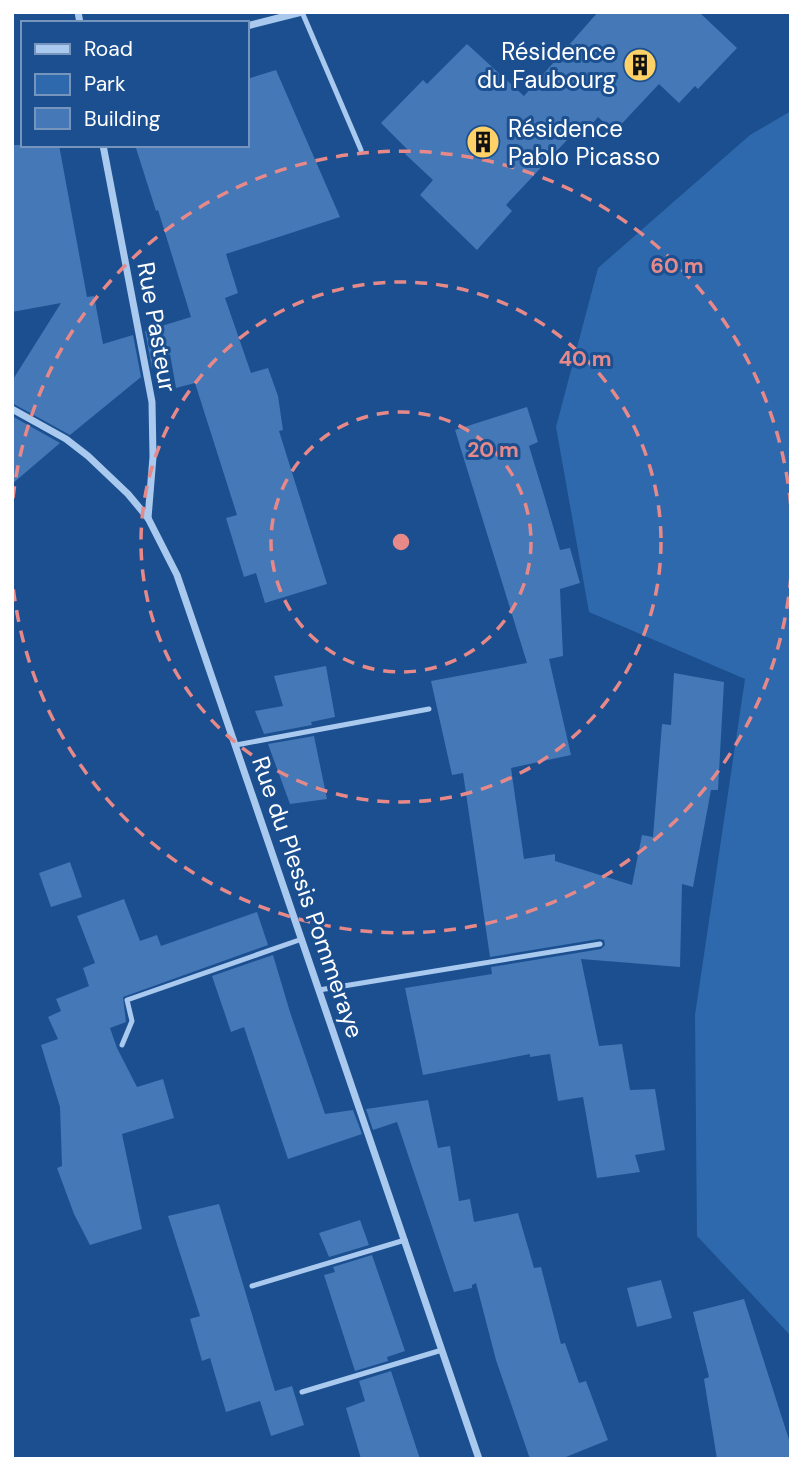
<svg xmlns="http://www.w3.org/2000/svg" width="803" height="1471" font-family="'DM Sans',sans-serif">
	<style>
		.green { fill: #2e69ad }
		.building { fill: #4478b7 }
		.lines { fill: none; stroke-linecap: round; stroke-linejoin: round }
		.service { stroke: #a9c9ee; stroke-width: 5 }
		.minor { stroke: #a9c9ee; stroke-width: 7 }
		.ring { fill: none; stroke: #e88989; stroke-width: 3.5; stroke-dasharray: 12 9 }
		.labels { text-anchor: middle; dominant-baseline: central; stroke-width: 6; stroke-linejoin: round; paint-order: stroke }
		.poi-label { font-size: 24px; fill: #fff; stroke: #1b4f8f; text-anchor: end }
		.street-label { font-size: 24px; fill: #fff; stroke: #1b4f8f }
		.centre { fill: #e88989; stroke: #1b4f8f; stroke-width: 3.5 }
		.ring-label { font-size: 21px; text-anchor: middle; font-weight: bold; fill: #e88989; stroke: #1b4f8f; stroke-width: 6; stroke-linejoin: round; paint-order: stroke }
	</style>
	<rect width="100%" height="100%" fill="#1b4f8f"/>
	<path class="green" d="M791 111V1336L697 1236 695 1015 745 679 589 612 556 427 598 268 750 135Z"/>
	<g class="building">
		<path d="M598 12H699L737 48 698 89 695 86 679 103 659 84 614 132 598 117 590 127 583 123 506 205 512 211 477 250 420 195 433 180 405 154 408 150 381 123 423 80 427 84 467 44 524 96Z"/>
		<path d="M276 70 340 217 226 254 238 293 225 298 251 373 268 368 278 396 283 430 279 431 327 584 265 603 256 573 244 577 226 518 237 515 195 383 176 388 170 354 152 368 145 331 191 317 158 210 156 211 135 145H247V79Z"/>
		<path d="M12 145H59L87 297 94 296 103 344 133 335 141 377 70 435 12 403V381L61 303 12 312Z"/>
		<path d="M527 407 538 442 529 446 546 502 560 550 570 548 580 583 560 589 563 656 549 659 571 755 511 768 524 859 555 854V861L632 885 642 835 653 837 662 724 671 725 674 673 724 682 718 790H711L693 887 682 884 680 967 581 959 599 1046 622 1044 630 1090 655 1089 665 1150 635 1155 640 1172 597 1178 583 1097 558 1101 550 1054 530 1057V1054L423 1075 405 988 492 974 491 967 601 949 605 945 604 940 599 939 490 957 463 773 452 775 431 681 527 663 455 430Z"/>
		<path d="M12 416 60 443 12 484Z"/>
		<path d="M326 666 335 717 311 722 312 725 264 734 255 711 283 706 274 676Z"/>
		<path d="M314 736 327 799 290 804 268 744Z"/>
		<path d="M70 862 82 897 51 907 39 873Z"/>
		<path d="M124 899 140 941 157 935 161 946 257 912 268 945 123 997 126 1022 110 1028 117 1048 137 1087 163 1079 174 1118 122 1134 142 1229 90 1245 74 1214 57 1168 62 1166 60 1107 41 1045 58 1039 48 1017 61 1011 56 999 89 986 83 968 95 963 77 916Z"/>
		<path d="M273 955 290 1012 325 1114 353 1110 362 1134 288 1159 244 1027 231 1032 212 976Z"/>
		<path d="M428 1100 438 1148 450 1146 459 1201 470 1199 474 1222 518 1213 534 1268 541 1267 561 1344 565 1343 579 1383 586 1381 608 1440 561 1459H530L496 1360 476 1283 472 1285V1288L454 1292 397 1122 373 1130 366 1109Z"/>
		<path d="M219 1204 275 1391 292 1386 304 1425 271 1436 260 1401 226 1412 210 1358 202 1361 190 1319 200 1316 168 1216Z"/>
		<path d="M360 1220 369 1245 329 1257 319 1233Z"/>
		<path d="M372 1255 405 1351 387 1357 388 1361 355 1371 324 1275 335 1272 333 1267Z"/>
		<path d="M661 1280 672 1318 637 1327 627 1288Z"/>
		<path d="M744 1299 791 1446V1459H717L704 1379 709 1377 693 1312Z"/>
		<path d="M391 1371 420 1459H361L346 1408 365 1401 359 1381Z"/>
	</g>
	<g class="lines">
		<g class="service">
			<path d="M302 12 361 150"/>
			<path d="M236 745 429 709"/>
			<path d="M319 990 600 944"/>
			<path d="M122 1045 132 1021 127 1000 302 939"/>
			<path d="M252 1286 405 1240"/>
			<path d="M302 1392 442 1350"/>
		</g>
		<g class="minor">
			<path d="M78 12 80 23"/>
			<path d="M247 26 302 12"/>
			<path d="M103 145 152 402 153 457 148 518"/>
			<path d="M12 409 66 439 88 456 128 494 148 518 177 575 479 1459"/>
		</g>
	</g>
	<g class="ring">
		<circle cx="401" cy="542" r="130"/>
		<circle cx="401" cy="542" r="260"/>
		<path d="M791 576A391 391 0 0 1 13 586M13 498A391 391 0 0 1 791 508"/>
	</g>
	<defs>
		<symbol id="building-disc" viewBox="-11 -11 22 22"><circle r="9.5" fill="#ffd166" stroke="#1b4f8f"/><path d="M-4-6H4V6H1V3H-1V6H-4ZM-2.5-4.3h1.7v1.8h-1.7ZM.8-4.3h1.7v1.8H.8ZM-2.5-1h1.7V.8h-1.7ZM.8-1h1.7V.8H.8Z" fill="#111"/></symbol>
	</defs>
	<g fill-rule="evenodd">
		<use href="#building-disc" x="621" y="46" width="38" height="38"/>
		<use href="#building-disc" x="464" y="123" width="38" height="38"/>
	</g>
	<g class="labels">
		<g class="poi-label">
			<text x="616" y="51">Résidence<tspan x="616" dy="28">du Faubourg</tspan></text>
			<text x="508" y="128" text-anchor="start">Résidence<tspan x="508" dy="28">Pablo Picasso</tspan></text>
		</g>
		<g class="street-label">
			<text transform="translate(157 327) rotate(80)">Rue Pasteur</text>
			<text transform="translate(308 897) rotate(71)">Rue du Plessis Pommeraye</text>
		</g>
	</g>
	<circle cx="401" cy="542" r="10" class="centre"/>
	<g class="ring-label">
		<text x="677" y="273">60 m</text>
		<text x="585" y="366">40 m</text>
		<text x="493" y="457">20 m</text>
	</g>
	<rect width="803" height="1471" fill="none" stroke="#ffffff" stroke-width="28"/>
	<rect x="21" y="21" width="228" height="126" fill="#1b4f8f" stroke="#7695bc" stroke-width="2"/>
	<rect x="35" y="44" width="35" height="10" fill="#a9c9ee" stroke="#7695bc" stroke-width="2"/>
	<text x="84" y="56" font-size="21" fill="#ffffff">Road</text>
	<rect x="35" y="74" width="35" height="21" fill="#2e69ad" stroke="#7695bc" stroke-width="2"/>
	<text x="84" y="91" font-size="21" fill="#ffffff">Park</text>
	<rect x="35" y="108" width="35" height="21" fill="#4478b7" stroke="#7695bc" stroke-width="2"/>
	<text x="84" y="126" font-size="21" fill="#ffffff">Building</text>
</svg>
